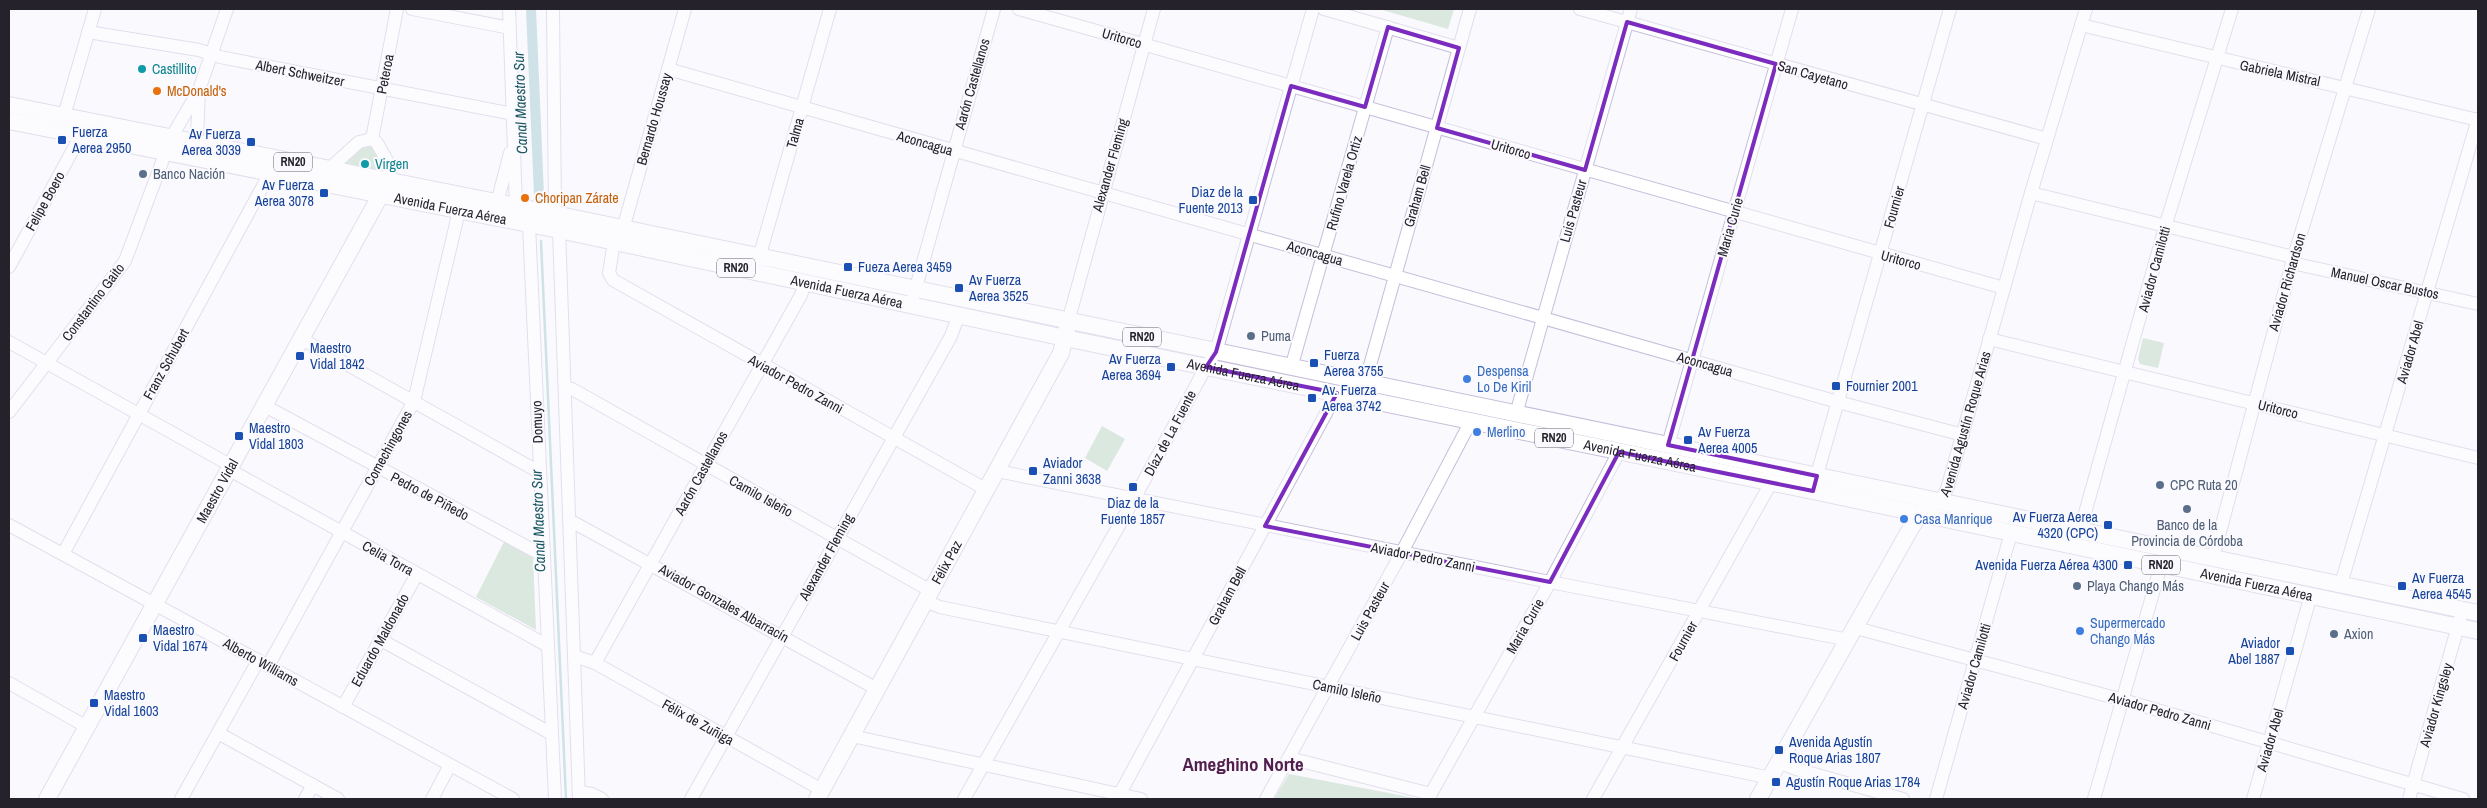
<svg xmlns="http://www.w3.org/2000/svg" width="2487" height="808" font-family="'Archivo Narrow',sans-serif">
	<style>
		.green { fill: #b7d2ba }
		.lines { fill: none; stroke-linecap: round; stroke-linejoin: round }
		.stream { stroke: #9ac5ce; stroke-width: 2.5 }
		.canal { stroke: #9ac5ce; stroke-width: 10 }
		.minor-casing { stroke: #c6beda; stroke-width: 14 }
		.major-casing { stroke: #c6beda; stroke-width: 18 }
		.minor { stroke: #fff; stroke-width: 12 }
		.major { stroke: #fff; stroke-width: 16 }
		.marked { fill: none; stroke: #7b2cbf; stroke-width: 4; stroke-linejoin: round }
		.culture-dot { fill: #0f9aa8; stroke: #faf9fe; stroke-width: 2 }
		.food-dot { fill: #e8710a; stroke: #faf9fe; stroke-width: 2 }
		.transit-dot { fill: #1a4fb4; stroke: #faf9fe; stroke-width: 2 }
		.service-dot { fill: #5c6f8a; stroke: #faf9fe; stroke-width: 2 }
		.shop-dot { fill: #3f7fe0; stroke: #faf9fe; stroke-width: 2 }
		.labels { text-anchor: middle; dominant-baseline: central; stroke-width: 4; stroke-linejoin: round; paint-order: stroke }
		.shield { fill: #faf9fe; stroke: #65626b; stroke-width: 1 }
		.shield-label { font-size: 12px; font-weight: bold; fill: #25222c }
		.street-label { font-size: 14px; fill: #25222c; stroke: #faf9fe }
		.culture-label { font-size: 14px; fill: #0d838f; stroke: #faf9fe; text-anchor: start }
		.food-label { font-size: 14px; fill: #c56008; stroke: #faf9fe; text-anchor: start }
		.transit-label { font-size: 14px; fill: #164399; stroke: #faf9fe; text-anchor: start }
		.service-label { font-size: 14px; fill: #4e5e75; stroke: #faf9fe; text-anchor: start }
		.shop-label { font-size: 14px; fill: #366cbe; stroke: #faf9fe; text-anchor: start }
		.water-label { font-size: 15px; font-style: italic; fill: #1e5863; stroke: #faf9fe }
		.district-label { font-size: 19px; font-weight: bold; fill: #511e4d; stroke: #faf9fe }
	</style>
	<rect width="100%" height="100%" fill="#faf9fe"/>
	<g class="green">
		<path d="M1379 9H1454L1448 29Z"/>
		<path d="M372 143 387 166 383 176 343 164 353 152Z"/>
		<path d="M2143 338 2164 343 2158 368 2140 364 2138 359Z"/>
		<path d="M1102 426 1125 439 1107 471 1085 458Z"/>
		<path d="M505 540 533 555 536 630 476 597Z"/>
		<path d="M1289 774 1420 799H1274Z"/>
	</g>
	<g class="lines">
		<path class="stream" d="M541 241 566 799"/>
		<path class="canal" d="M531 9 539 196"/>
		<defs>
			<g id="minor">
				<path d="M412 9 510 28"/>
				<path d="M509 9 516 207"/>
				<path d="M553 9 555 214"/>
				<path d="M1019 9 2004 288"/>
				<path d="M1324 9 1459 48"/>
				<path d="M1580 9 2047 139"/>
				<path d="M2081 25 2478 120"/>
				<path d="M88 32 199 50 220 57 513 114"/>
				<path d="M668 69 1838 402 1963 435"/>
				<path d="M199 92 197 136 199 150"/>
				<path d="M64 116 95 9"/>
				<path d="M372 139 397 9"/>
				<path d="M329 169 359 142 372 139 377 143 391 168 385 187"/>
				<path d="M2031 193 2293 257"/>
				<path d="M497 203 510 153"/>
				<path d="M529 225 555 799"/>
				<path d="M623 229 685 9"/>
				<path d="M559 230 579 799"/>
				<path d="M614 242 609 273 613 280 987 490"/>
				<path d="M759 258 830 9"/>
				<path d="M2292 263 2478 304"/>
				<path d="M9 267 81 135"/>
				<path d="M913 298 994 9"/>
				<path d="M1068 322 1154 9"/>
				<path d="M300 338 539 472"/>
				<path d="M1989 339 2478 458"/>
				<path d="M9 342 230 465"/>
				<path d="M1291 368 1388 27"/>
				<path d="M1365 383 1470 9"/>
				<path d="M565 388 572 389 931 591"/>
				<path d="M263 405 544 556"/>
				<path d="M9 412 125 261 171 138 199 90 227 9"/>
				<path d="M1516 414 1631 9"/>
				<path d="M1668 445 1792 9"/>
				<path d="M228 469 548 646"/>
				<path d="M997 471 1550 582 1849 640"/>
				<path d="M1814 485 1950 9"/>
				<path id="s1" d="M1939 503 1947 489 2031 193 2086 9"/>
				<path d="M569 520 877 689"/>
				<path d="M9 525 513 799"/>
				<path d="M2080 531 2165 227 2232 9"/>
				<path d="M63 554 270 173"/>
				<path d="M2213 558 2292 263 2369 9"/>
				<path d="M2341 584 2478 119"/>
				<path d="M925 601 940 607 1771 778"/>
				<path d="M1856 628 2123 700 2463 799"/>
				<path d="M381 640 552 734"/>
				<path d="M574 656 595 663 822 790"/>
				<path d="M595 663 801 295 805 283"/>
				<path d="M268 666 414 401 459 211"/>
				<path d="M9 683 87 727"/>
				<path d="M343 707 417 574"/>
				<path d="M218 733 338 799"/>
				<path d="M852 736 1141 799"/>
				<path d="M1289 758 1431 794"/>
				<path d="M1780 763 1796 769 1903 799"/>
				<path d="M579 792 592 794 602 799"/>
				<path d="M181 799 258 661"/>
				<path d="M305 799 313 785"/>
				<path d="M432 799 450 765"/>
				<path d="M691 799 951 336 959 314"/>
				<path d="M964 799 1134 499 1206 367 1216 352 1313 9"/>
				<path d="M1117 799 1337 393"/>
				<path d="M1266 799 1402 552 1471 421"/>
				<path d="M1428 799 1550 582 1619 452"/>
				<path d="M1593 799 1771 483"/>
				<path d="M1936 799 2011 533"/>
				<path d="M2094 799 2161 565"/>
				<path d="M2253 799 2311 595"/>
				<path d="M2409 799 2460 619"/>
			</g>
			<g id="major">
				<path d="M9 105 555 214 2478 613"/>
				<path id="s2" d="M9 121 559 230 1065 338 1813 491 2478 631"/>
				<path id="s3" d="M47 799 380 196"/>
				<path id="s4" d="M817 799 1061 353 1067 329"/>
				<path d="M1758 799 1912 526 1920 515 1928 509"/>
			</g>
		</defs>
		<use href="#minor" class="minor-casing"/>
		<use href="#major" class="major-casing"/>
		<use href="#minor" class="minor"/>
		<use href="#major" class="major"/>
	</g>
	<path d="M0 0H2487V808H0ZM1627 22 1776 64 1668 445 1817 476 1813 491 1619 452 1550 582 1265 526 1337 393 1206 367 1216 352 1291 86 1365 107 1388 27 1459 48 1437 128 1585 170Z" fill="#faf9fe" fill-opacity=".55" fill-rule="evenodd"/>
	<path class="marked" d="M1627 22 1776 64 1668 445 1817 476 1813 491 1619 452 1550 582 1265 526 1337 393 1206 367 1216 352 1291 86 1365 107 1388 27 1459 48 1437 128 1585 170Z"/>
	<g class="culture-dot">
		<circle cx="142" cy="69" r="5"/>
		<circle cx="365" cy="164" r="5"/>
	</g>
	<g class="food-dot">
		<circle cx="157" cy="91" r="5"/>
		<circle cx="525" cy="198" r="5"/>
	</g>
	<g class="transit-dot">
		<rect x="57" y="135" width="10" height="10" rx="2.5"/>
		<rect x="246" y="137" width="10" height="10" rx="2.5"/>
		<rect x="319" y="188" width="10" height="10" rx="2.5"/>
		<rect x="1248" y="195" width="10" height="10" rx="2.5"/>
		<rect x="843" y="262" width="10" height="10" rx="2.5"/>
		<rect x="954" y="283" width="10" height="10" rx="2.5"/>
		<rect x="295" y="351" width="10" height="10" rx="2.5"/>
		<rect x="1309" y="358" width="10" height="10" rx="2.5"/>
		<rect x="1166" y="362" width="10" height="10" rx="2.5"/>
		<rect x="1831" y="381" width="10" height="10" rx="2.5"/>
		<rect x="1307" y="393" width="10" height="10" rx="2.5"/>
		<rect x="234" y="431" width="10" height="10" rx="2.5"/>
		<rect x="1683" y="435" width="10" height="10" rx="2.5"/>
		<rect x="1028" y="466" width="10" height="10" rx="2.5"/>
		<rect x="1128" y="482" width="10" height="10" rx="2.5"/>
		<rect x="2103" y="520" width="10" height="10" rx="2.5"/>
		<rect x="2123" y="560" width="10" height="10" rx="2.5"/>
		<rect x="2397" y="581" width="10" height="10" rx="2.5"/>
		<rect x="138" y="633" width="10" height="10" rx="2.5"/>
		<rect x="2285" y="646" width="10" height="10" rx="2.5"/>
		<rect x="89" y="698" width="10" height="10" rx="2.5"/>
		<rect x="1774" y="745" width="10" height="10" rx="2.5"/>
		<rect x="1771" y="777" width="10" height="10" rx="2.5"/>
	</g>
	<g class="service-dot">
		<circle cx="143" cy="174" r="5"/>
		<circle cx="1251" cy="336" r="5"/>
		<circle cx="2160" cy="485" r="5"/>
		<circle cx="2187" cy="509" r="5"/>
		<circle cx="2077" cy="586" r="5"/>
		<circle cx="2334" cy="634" r="5"/>
	</g>
	<g class="shop-dot">
		<circle cx="1467" cy="379" r="5"/>
		<circle cx="1477" cy="432" r="5"/>
		<circle cx="1904" cy="519" r="5"/>
		<circle cx="2080" cy="631" r="5"/>
	</g>
	<g class="labels">
		<g class="shield">
			<rect x="274" y="152.5" width="38" height="19" rx="4"/>
			<rect x="717" y="258.5" width="38" height="19" rx="4"/>
			<rect x="1123" y="327.5" width="38" height="19" rx="4"/>
			<rect x="1535" y="428.5" width="38" height="19" rx="4"/>
			<rect x="2142" y="555.5" width="38" height="19" rx="4"/>
		</g>
		<g class="shield-label">
			<text x="293" y="162">RN20</text>
			<text x="736" y="268">RN20</text>
			<text x="1142" y="337">RN20</text>
			<text x="1554" y="438">RN20</text>
			<text x="2161" y="565">RN20</text>
		</g>
		<g class="street-label">
			<text transform="translate(1122 38) rotate(16)">Uritorco</text>
			<text transform="translate(300 73) rotate(11)">Albert Schweitzer</text>
			<text transform="translate(2280 73) rotate(12)">Gabriela Mistral</text>
			<text transform="translate(385 74) rotate(-79)">Peteroa</text>
			<text transform="translate(1813 75) rotate(16)">San Cayetano</text>
			<text transform="translate(972 84) rotate(-74)">Aarón Castellanos</text>
			<text transform="translate(654 119) rotate(-74)">Bernardo Houssay</text>
			<text transform="translate(795 133) rotate(-74)">Talma</text>
			<text transform="translate(925 143) rotate(16)">Aconcagua</text>
			<text transform="translate(1511 149) rotate(16)">Uritorco</text>
			<text transform="translate(1110 165) rotate(-74)">Alexander Fleming</text>
			<text transform="translate(1344 183) rotate(-74)">Rufino Varela Ortiz</text>
			<text transform="translate(1417 196) rotate(-74)">Graham Bell</text>
			<text transform="translate(45 201) rotate(-61)">Felipe Boero</text>
			<text transform="translate(1894 207) rotate(-74)">Fournier</text>
			<text stroke="none"><textPath href="#s2" startOffset="450">Avenida Fuerza Aérea</textPath></text>
			<text transform="translate(1573 211) rotate(-74)">Luis Pasteur</text>
			<text transform="translate(1730 227) rotate(-74)">Maria Curie</text>
			<text transform="translate(1315 253) rotate(16)">Aconcagua</text>
			<text transform="translate(1901 260) rotate(15)">Uritorco</text>
			<text transform="translate(2154 269) rotate(-75)">Aviador Camilotti</text>
			<text transform="translate(2287 282) rotate(-74)">Aviador Richardson</text>
			<text transform="translate(2385 283) rotate(12)">Manuel Oscar Bustos</text>
			<text stroke="none"><textPath href="#s2" startOffset="855">Avenida Fuerza Aérea</textPath></text>
			<text transform="translate(93 302) rotate(-53)">Constantino Gaito</text>
			<text transform="translate(2410 352) rotate(-74)">Aviador Abel</text>
			<text transform="translate(166 364) rotate(-61)">Franz Schubert</text>
			<text transform="translate(1705 364) rotate(16)">Aconcagua</text>
			<text stroke="none"><textPath href="#s2" startOffset="1260">Avenida Fuerza Aérea</textPath></text>
			<text transform="translate(796 384) rotate(29)">Aviador Pedro Zanni</text>
			<text transform="translate(2278 409) rotate(14)">Uritorco</text>
			<text transform="translate(537 422) rotate(-92)">Domuyo</text>
			<text stroke="none"><textPath href="#s1" startOffset="84">Avenida Agustín Roque Arias</textPath></text>
			<text transform="translate(1170 433) rotate(-62)">Díaz de La Fuente</text>
			<text transform="translate(388 448) rotate(-61)">Comechingones</text>
			<text stroke="none"><textPath href="#s2" startOffset="1665">Avenida Fuerza Aérea</textPath></text>
			<text transform="translate(701 473) rotate(-61)">Aarón Castellanos</text>
			<text stroke="none"><textPath href="#s3" startOffset="352">Maestro Vidal</textPath></text>
			<text transform="translate(430 496) rotate(28)">Pedro de Piñedo</text>
			<text transform="translate(761 496) rotate(29)">Camilo Isleño</text>
			<text transform="translate(826 557) rotate(-61)">Alexander Fleming</text>
			<text transform="translate(1423 557) rotate(11)">Aviador Pedro Zanni</text>
			<text transform="translate(388 558) rotate(29)">Celia Torra</text>
			<text stroke="none"><textPath href="#s4" startOffset="270">Félix Paz</textPath></text>
			<text stroke="none"><textPath href="#s2" startOffset="2295">Avenida Fuerza Aérea</textPath></text>
			<text transform="translate(1227 596) rotate(-62)">Graham Bell</text>
			<text transform="translate(724 603) rotate(29)">Aviador Gonzales Albarracín</text>
			<text transform="translate(1370 611) rotate(-61)">Luis Pasteur</text>
			<text transform="translate(1525 626) rotate(-60)">Maria Curie</text>
			<text transform="translate(380 640) rotate(-61)">Eduardo Maldonado</text>
			<text transform="translate(1683 641) rotate(-61)">Fournier</text>
			<text transform="translate(261 662) rotate(29)">Alberto Williams</text>
			<text transform="translate(1974 666) rotate(-74)">Aviador Camilotti</text>
			<text transform="translate(1347 691) rotate(12)">Camilo Isleño</text>
			<text transform="translate(2436 705) rotate(-74)">Aviador Kingsley</text>
			<text transform="translate(2160 711) rotate(16)">Aviador Pedro Zanni</text>
			<text transform="translate(698 722) rotate(29)">Félix de Zuñiga</text>
			<text transform="translate(2270 740) rotate(-74)">Aviador Abel</text>
		</g>
		<g class="culture-label">
			<text x="152" y="69">Castillito</text>
			<text x="375" y="164">Virgen</text>
		</g>
		<g class="food-label">
			<text x="167" y="91">McDonald's</text>
			<text x="535" y="198">Choripan Zárate</text>
		</g>
		<g class="transit-label">
			<text x="72" y="132">Fuerza<tspan x="72" dy="16">Aerea 2950</tspan></text>
			<text x="241" y="134" text-anchor="end">Av Fuerza<tspan x="241" dy="16">Aerea 3039</tspan></text>
			<text x="314" y="185" text-anchor="end">Av Fuerza<tspan x="314" dy="16">Aerea 3078</tspan></text>
			<text x="1243" y="192" text-anchor="end">Diaz de la<tspan x="1243" dy="16">Fuente 2013</tspan></text>
			<text x="858" y="267">Fueza Aerea 3459</text>
			<text x="969" y="280">Av Fuerza<tspan x="969" dy="16">Aerea 3525</tspan></text>
			<text x="310" y="348">Maestro<tspan x="310" dy="16">Vidal 1842</tspan></text>
			<text x="1324" y="355">Fuerza<tspan x="1324" dy="16">Aerea 3755</tspan></text>
			<text x="1161" y="359" text-anchor="end">Av Fuerza<tspan x="1161" dy="16">Aerea 3694</tspan></text>
			<text x="1846" y="386">Fournier 2001</text>
			<text x="1322" y="390">Av. Fuerza<tspan x="1322" dy="16">Aerea 3742</tspan></text>
			<text x="249" y="428">Maestro<tspan x="249" dy="16">Vidal 1803</tspan></text>
			<text x="1698" y="432">Av Fuerza<tspan x="1698" dy="16">Aerea 4005</tspan></text>
			<text x="1043" y="463">Aviador<tspan x="1043" dy="16">Zanni 3638</tspan></text>
			<text x="1133" y="503" text-anchor="middle">Diaz de la<tspan x="1133" dy="16">Fuente 1857</tspan></text>
			<text x="2098" y="517" text-anchor="end">Av Fuerza Aerea<tspan x="2098" dy="16">4320 (CPC)</tspan></text>
			<text x="2118" y="565" text-anchor="end">Avenida Fuerza Aérea 4300</text>
			<text x="2412" y="578">Av Fuerza<tspan x="2412" dy="16">Aerea 4545</tspan></text>
			<text x="153" y="630">Maestro<tspan x="153" dy="16">Vidal 1674</tspan></text>
			<text x="2280" y="643" text-anchor="end">Aviador<tspan x="2280" dy="16">Abel 1887</tspan></text>
			<text x="104" y="695">Maestro<tspan x="104" dy="16">Vidal 1603</tspan></text>
			<text x="1789" y="742">Avenida Agustín<tspan x="1789" dy="16">Roque Arias 1807</tspan></text>
			<text x="1786" y="782">Agustín Roque Arias 1784</text>
		</g>
		<g class="service-label">
			<text x="153" y="174">Banco Nación</text>
			<text x="1261" y="336">Puma</text>
			<text x="2170" y="485">CPC Ruta 20</text>
			<text x="2187" y="525" text-anchor="middle">Banco de la<tspan x="2187" dy="16">Provincia de Córdoba</tspan></text>
			<text x="2087" y="586">Playa Chango Más</text>
			<text x="2344" y="634">Axion</text>
		</g>
		<g class="shop-label">
			<text x="1477" y="371">Despensa<tspan x="1477" dy="16">Lo De Kiril</tspan></text>
			<text x="1487" y="432">Merlino</text>
			<text x="1914" y="519">Casa Manrique</text>
			<text x="2090" y="623">Supermercado<tspan x="2090" dy="16">Chango Más</tspan></text>
		</g>
		<g class="water-label">
			<text transform="translate(520 103) rotate(-92)">Canal Maestro Sur</text>
			<text transform="translate(538 521) rotate(-92)">Canal Maestro Sur</text>
		</g>
		<g class="district-label">
			<text x="1243" y="764">Ameghino Norte</text>
		</g>
	</g>
	<rect width="2487" height="808" fill="none" stroke="#25222c" stroke-width="20"/>
</svg>
